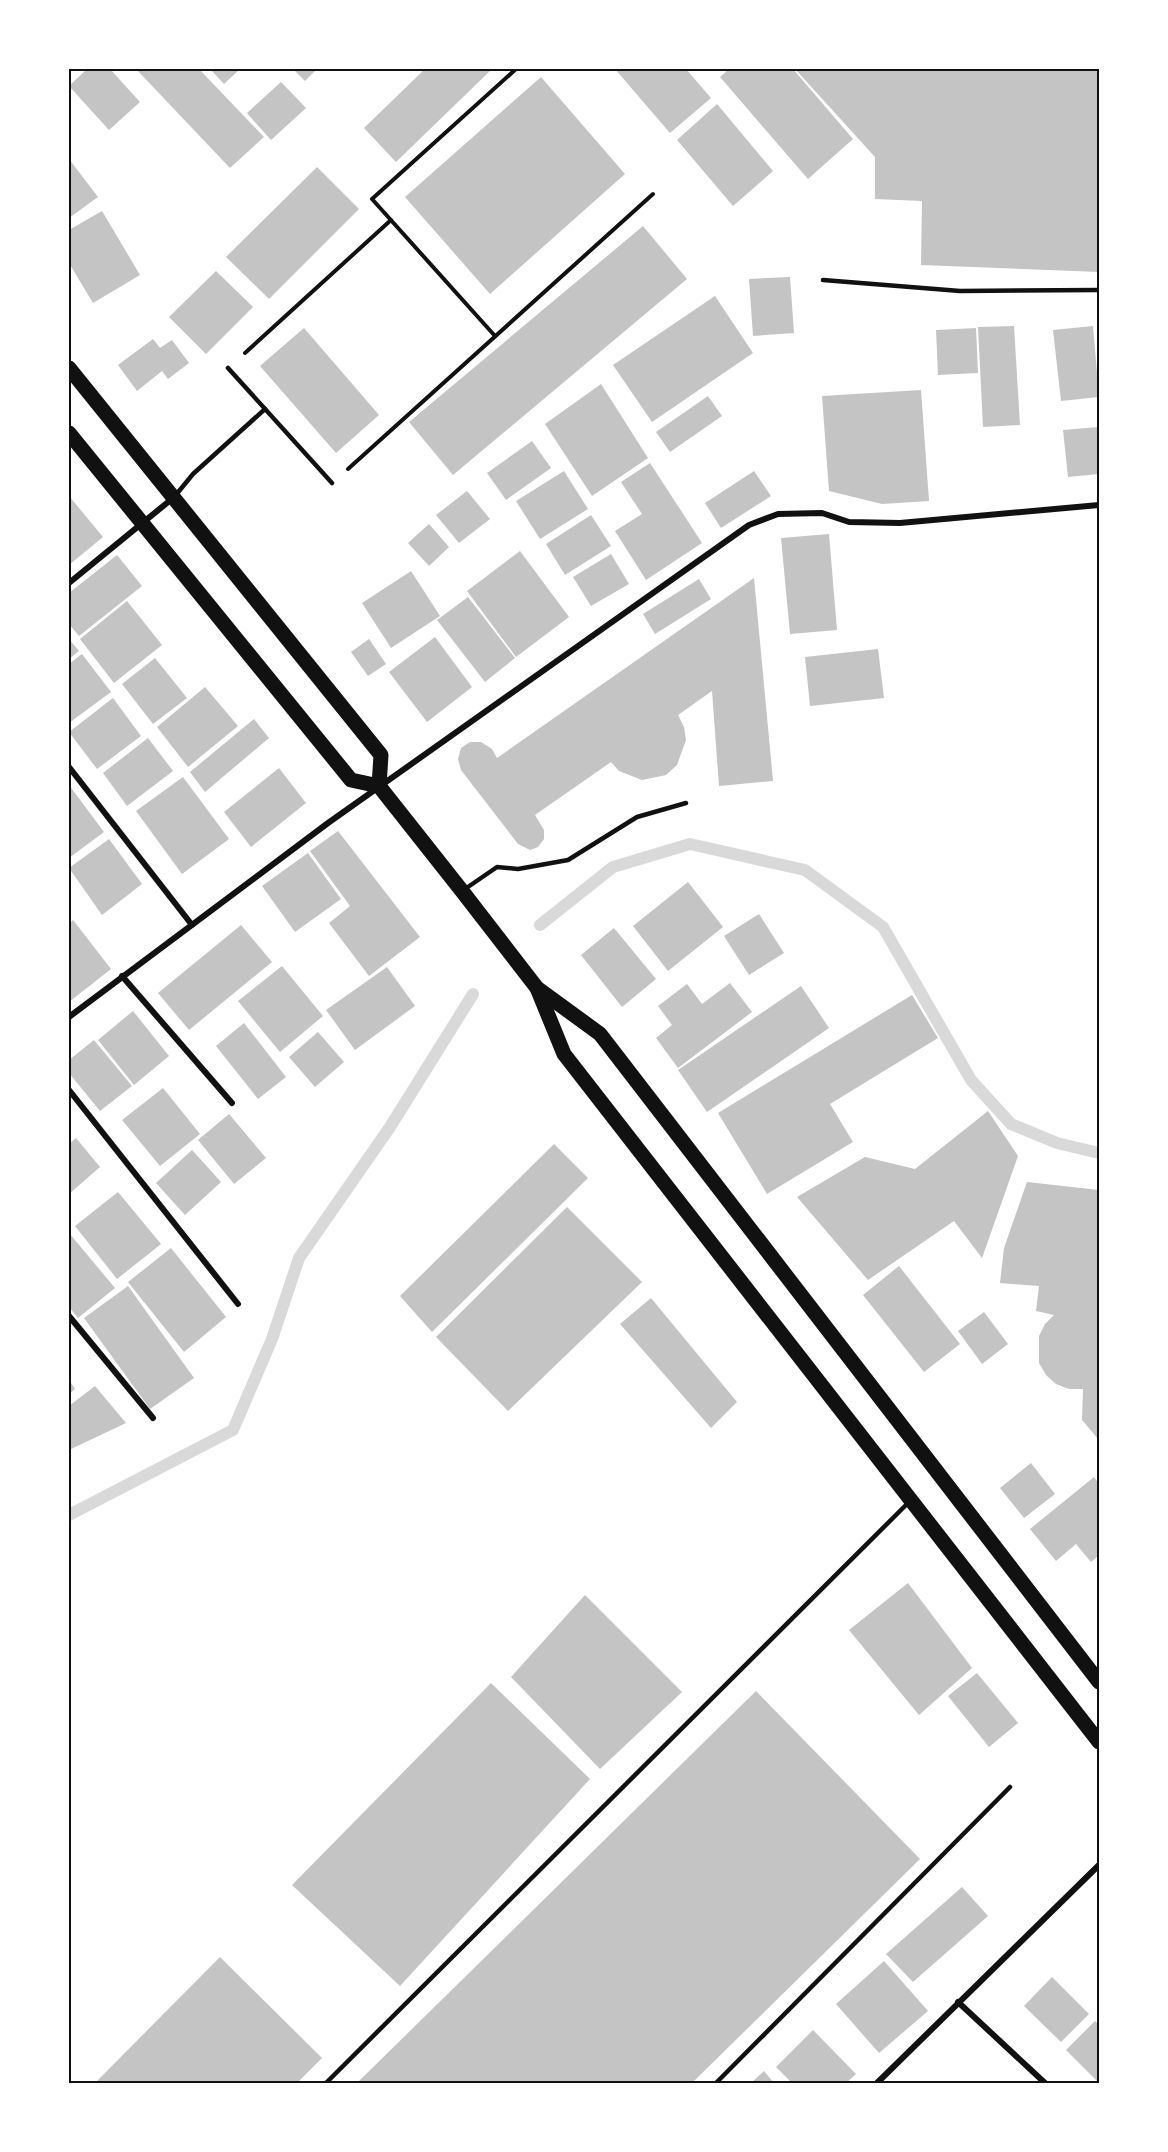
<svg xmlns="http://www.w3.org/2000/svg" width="1168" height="2152" font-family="'Exo 2',sans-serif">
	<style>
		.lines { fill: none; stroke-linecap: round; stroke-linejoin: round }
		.stream { stroke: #d9d9d9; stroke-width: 12 }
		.building { fill: #c4c4c4 }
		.path { stroke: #111; stroke-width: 4 }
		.service { stroke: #111; stroke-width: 4.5 }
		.minor { stroke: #111; stroke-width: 6 }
		.primary { stroke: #111; stroke-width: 15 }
		.neatline { fill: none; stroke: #111; stroke-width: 2 }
	</style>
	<rect width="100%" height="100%" fill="#fff"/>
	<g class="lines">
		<g class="stream">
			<path d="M540 925 613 867 690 844 805 870 883 927 971 1080 1011 1124 1057 1143 1099 1153"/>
			<path d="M69 1515 233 1430 272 1339 299 1258 390 1127 473 994"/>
		</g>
	</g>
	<g class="building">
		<path d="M87 69H110L140 102 109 130 69 86Z"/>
		<path d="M136 69H199L264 137 230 168Z"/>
		<path d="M210 69H240L224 84Z"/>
		<path d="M293 69H317L305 81Z"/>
		<path d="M425 69H492L396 162 364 128Z"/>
		<path d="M615 69H686L711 98 670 133Z"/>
		<path d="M729 69H793L853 139 808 179 720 77Z"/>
		<path d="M795 69H1099V272L921 265 922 201 875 199V157Z"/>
		<path d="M541 77 625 174 490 294 405 197Z"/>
		<path d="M281 82 306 108 271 140 247 113Z"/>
		<path d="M717 104 773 171 733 206 677 140Z"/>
		<path d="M69 159 98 197 69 218Z"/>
		<path d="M317 167 359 209 269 299 226 257Z"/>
		<path d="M102 211 140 275 93 303 69 263V230Z"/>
		<path d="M643 226 687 279 453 475 409 422Z"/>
		<path d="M216 271 253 307 206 354 169 317Z"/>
		<path d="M790 277 794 333 753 336 749 279Z"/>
		<path d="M715 296 753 353 652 422 613 365Z"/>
		<path d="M1014 326 1020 425 983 427 978 327Z"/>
		<path d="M1093 326 1099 397 1061 401 1053 330Z"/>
		<path d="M304 328 379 415 336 453 260 366Z"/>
		<path d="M976 328 978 373 938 375 936 330Z"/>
		<path d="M153 339 160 348 172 340 189 363 168 379 162 371 137 391 118 365Z"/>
		<path d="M601 384 648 458 592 496 545 424Z"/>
		<path d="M921 390 929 501 882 504 829 491 822 396Z"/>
		<path d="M708 396 722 416 670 452 656 432Z"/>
		<path d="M1099 427V474L1068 477 1063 430Z"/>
		<path d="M532 441 551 468 506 500 487 473Z"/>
		<path d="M650 463 702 543 646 580 615 531 642 514 621 482Z"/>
		<path d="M564 471 588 509 540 539 516 501Z"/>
		<path d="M754 471 771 496 721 528 705 503Z"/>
		<path d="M467 491 490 519 459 543 436 515Z"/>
		<path d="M69 496 103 537 69 565Z"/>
		<path d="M591 515 611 546 565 575 546 544Z"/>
		<path d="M429 524 449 547 429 566 408 543Z"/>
		<path d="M829 534 837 630 790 634 781 538Z"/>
		<path d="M520 551 569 617 516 657 467 591Z"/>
		<path d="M611 554 629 584 591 606 573 577Z"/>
		<path d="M117 555 142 586 79 636 69 624V593Z"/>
		<path d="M411 571 440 616 391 648 362 603Z"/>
		<path d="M754 578 773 781 719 786 712 691 678 715 684 727 686 740 677 765 666 775 642 780 619 771 611 762 535 815 544 830V839L538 847 530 850 518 844 461 770 458 759 461 748 470 742H481L492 749 497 758Z"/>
		<path d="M699 579 711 599 655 634 643 614Z"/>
		<path d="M468 597 515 658 485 682 437 620Z"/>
		<path d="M127 601 162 645 114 683 80 639Z"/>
		<path d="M435 637 472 687 427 722 389 672Z"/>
		<path d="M69 639 79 651 69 659Z"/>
		<path d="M369 639 386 664 368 676 351 652Z"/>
		<path d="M878 649 884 698 810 706 805 657Z"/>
		<path d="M82 654 111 692 69 723V664Z"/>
		<path d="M155 658 187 698 153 724 122 684Z"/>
		<path d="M205 687 238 726 188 767 157 727Z"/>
		<path d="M113 698 141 736 97 769 69 732Z"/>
		<path d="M254 719 269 738 205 792 190 772Z"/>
		<path d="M148 738 173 771 127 806 103 773Z"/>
		<path d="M279 768 306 803 251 847 224 812Z"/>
		<path d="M183 777 229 839 182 874 136 811Z"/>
		<path d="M69 785 104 832 69 858Z"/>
		<path d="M338 831 420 937 369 976 329 923 350 906 310 851Z"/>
		<path d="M109 839 142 884 102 915 69 868Z"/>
		<path d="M308 853 341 899 295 932 262 886Z"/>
		<path d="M688 882 723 927 668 971 633 926Z"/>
		<path d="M759 914 784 953 749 975 724 936Z"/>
		<path d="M73 920 111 969 69 1002V924Z"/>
		<path d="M241 925 272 962 189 1030 158 993Z"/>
		<path d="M614 928 656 979 622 1007 581 955Z"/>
		<path d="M282 966 323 1016 280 1052 238 1001Z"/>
		<path d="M387 967 415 1006 355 1050 326 1010Z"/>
		<path d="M730 983 752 1012 678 1068 656 1038 672 1025 658 1006 687 984 702 1004Z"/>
		<path d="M801 986 829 1028 707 1112 678 1070Z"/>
		<path d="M912 995 938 1038 830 1104 853 1142 767 1194 718 1113Z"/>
		<path d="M133 1011 169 1056 134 1085 98 1040Z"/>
		<path d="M244 1023 286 1077 258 1099 216 1046Z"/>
		<path d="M318 1032 344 1062 315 1087 289 1057Z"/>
		<path d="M94 1040 132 1086 100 1111 69 1073V1060Z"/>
		<path d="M163 1088 200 1134 160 1166 122 1120Z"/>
		<path d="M988 1111 1018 1156 982 1258 954 1221 868 1280 797 1197 865 1157 915 1169Z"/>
		<path d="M229 1114 266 1158 234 1184 198 1140Z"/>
		<path d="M76 1138 100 1167 69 1194V1144Z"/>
		<path d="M554 1144 588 1178 432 1332 400 1296Z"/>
		<path d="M192 1150 221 1182 185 1215 156 1183Z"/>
		<path d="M1027 1182 1099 1190V1440L1082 1420 1083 1389H1069L1056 1384 1046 1375 1039 1363V1336L1045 1324 1054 1315 1036 1311 1039 1286 1000 1283 1004 1248Z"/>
		<path d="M118 1192 161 1244 117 1279 75 1226Z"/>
		<path d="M567 1207 642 1282 508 1411 436 1337Z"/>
		<path d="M69 1233 115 1288 78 1318 69 1307Z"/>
		<path d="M171 1248 226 1317 184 1352 128 1282Z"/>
		<path d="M899 1266 960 1344 924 1372 863 1295Z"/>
		<path d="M128 1286 194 1378 150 1409 84 1318Z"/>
		<path d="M651 1298 737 1402 711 1428 620 1324Z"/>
		<path d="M984 1312 1008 1344 982 1364 958 1331Z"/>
		<path d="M69 1380 75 1389 69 1394Z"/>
		<path d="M95 1386 126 1423 69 1450V1406Z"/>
		<path d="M1031 1463 1055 1494 1024 1518 1000 1488Z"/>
		<path d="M1094 1477 1099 1484V1555L1091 1562 1076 1544 1056 1561 1030 1529Z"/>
		<path d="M908 1583 972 1668 919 1715 849 1630Z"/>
		<path d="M585 1595 682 1692 600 1769 511 1677Z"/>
		<path d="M977 1673 1018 1723 989 1747 948 1696Z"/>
		<path d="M491 1683 590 1779 400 1986 292 1885Z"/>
		<path d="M756 1691 920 1859 692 2083H357Z"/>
		<path d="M962 1887 988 1916 913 1982 886 1954Z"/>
		<path d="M220 1957 322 2058 297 2083H95Z"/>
		<path d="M884 1961 928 2011 879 2053 836 2004Z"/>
		<path d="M1052 1977 1089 2014 1061 2042 1024 2006Z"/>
		<path d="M1095 2021 1099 2025V2083L1066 2050Z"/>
		<path d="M813 2030 856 2074 846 2083H792L776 2067Z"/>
		<path d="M764 2071 774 2083H751Z"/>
	</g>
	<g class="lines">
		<g class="path">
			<path d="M495 336 372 199 516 69"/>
			<path d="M245 353 391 220"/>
			<path d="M348 469 653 194"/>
		</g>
		<g class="service">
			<path d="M823 280 960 291 1099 290"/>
			<path d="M228 368 332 483"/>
			<path d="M175 496 193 474 265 409"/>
			<path d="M465 889 497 867 518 869 568 860 637 817 686 803"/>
			<path d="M326 2083 908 1503"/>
			<path d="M716 2083 1010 1787"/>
		</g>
		<g class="minor">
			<path d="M69 583 173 498"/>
			<path d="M69 767 192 925"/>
			<path d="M122 976 232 1103"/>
			<path d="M69 1017 328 823 749 525 778 514 822 513 849 522 900 523 1099 505"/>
			<path d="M69 1090 238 1304"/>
			<path d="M69 1316 153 1418"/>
			<path d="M958 2002 1045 2083"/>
			<path d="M877 2083 1099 1865"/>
		</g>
		<g class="primary">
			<path d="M69 368 381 755 379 786"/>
			<path d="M69 433 351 780 379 786 462 891 537 988 564 1054 1099 1742"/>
			<path d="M537 988 600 1034 1099 1682"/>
		</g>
	</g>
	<rect width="1168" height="2152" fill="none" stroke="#ffffff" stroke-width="141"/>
	<rect x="70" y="70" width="1028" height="2012" class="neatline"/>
</svg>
